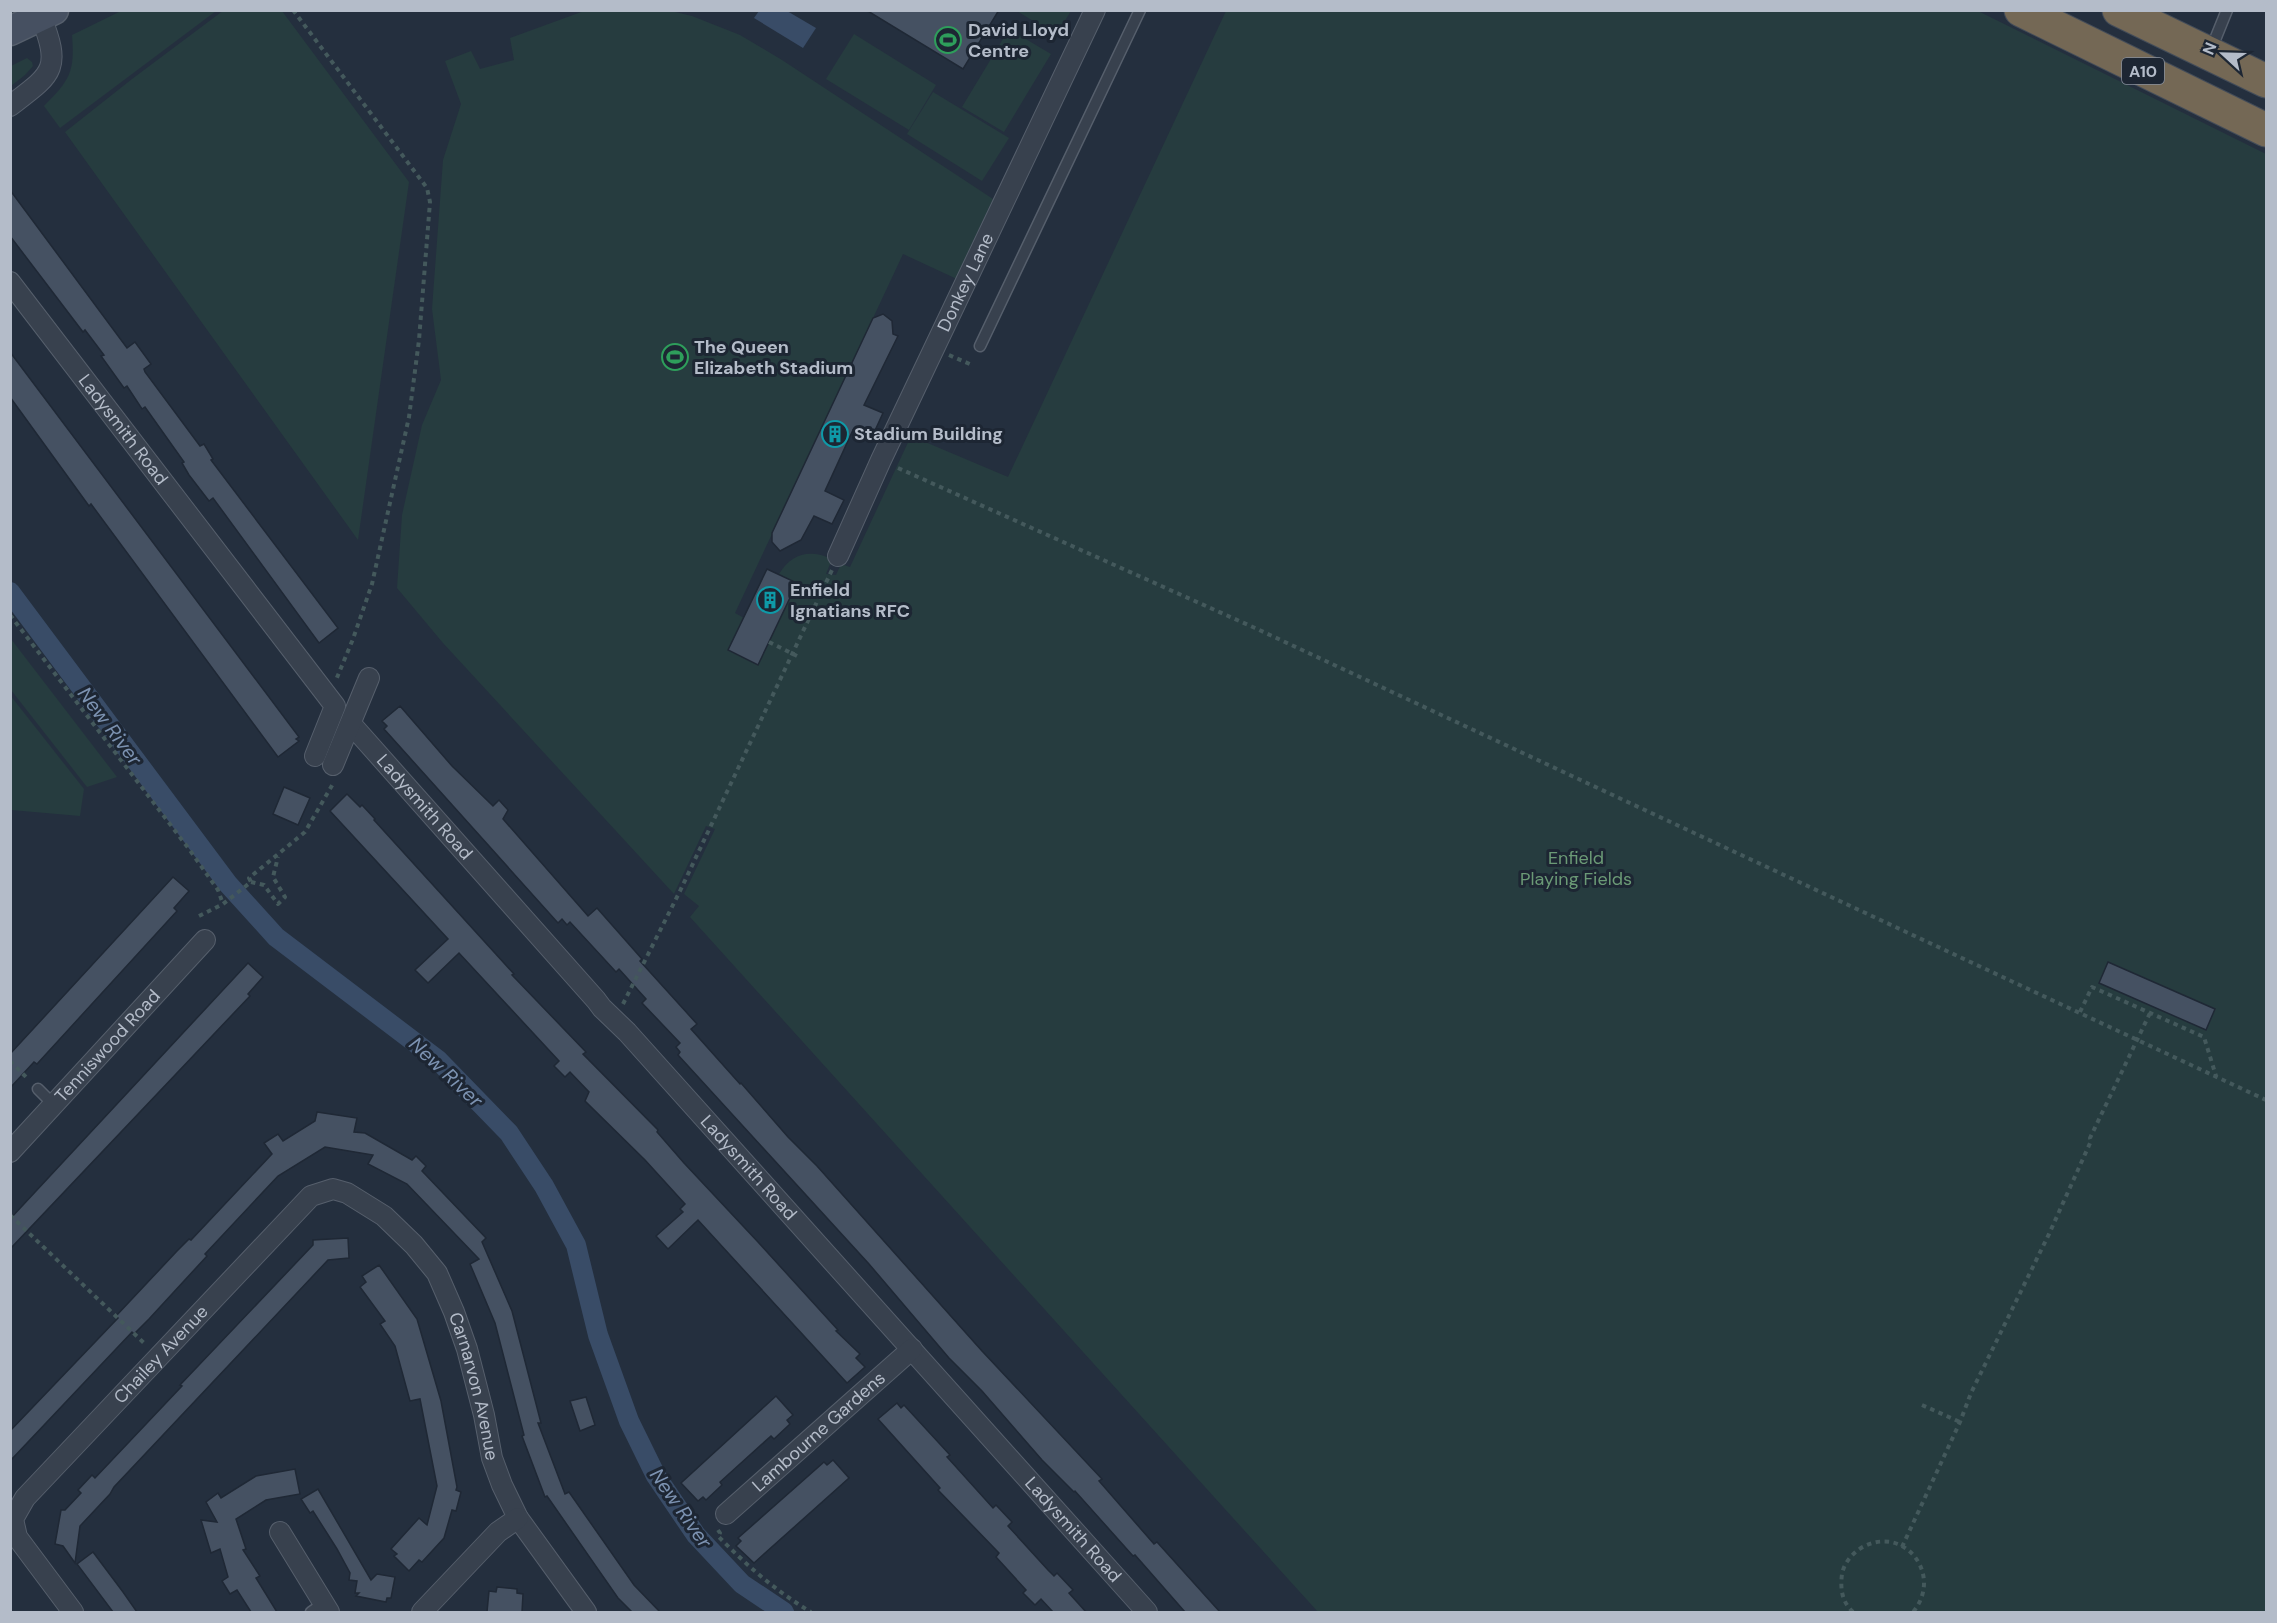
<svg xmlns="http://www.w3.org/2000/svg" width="2277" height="1623" font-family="'DM Sans',sans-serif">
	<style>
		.green { fill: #263c3f }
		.water { fill: #394c67 }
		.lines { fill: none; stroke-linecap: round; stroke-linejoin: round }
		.canal { stroke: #394c67; stroke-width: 20 }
		.building { fill: #455162; stroke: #1f2835; stroke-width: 1.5 }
		.lane-casing { stroke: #565f6c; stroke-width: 13 }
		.street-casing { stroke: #565f6c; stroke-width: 22 }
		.secondary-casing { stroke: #565f6c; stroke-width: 31 }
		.highway-casing { stroke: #434c59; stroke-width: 35 }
		.path { stroke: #44595c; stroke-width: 4; stroke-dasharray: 4.5 4.5; stroke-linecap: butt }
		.lane { stroke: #38414e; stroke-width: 10 }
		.street { stroke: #38414e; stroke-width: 20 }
		.secondary { stroke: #465061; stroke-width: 28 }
		.highway { stroke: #746855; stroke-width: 33 }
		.labels { text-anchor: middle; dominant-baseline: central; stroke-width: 6; stroke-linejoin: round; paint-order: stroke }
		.shield { fill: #1d2633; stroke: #878f9c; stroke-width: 1.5 }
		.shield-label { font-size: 16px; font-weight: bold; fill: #b4bcc9 }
		.poi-label { font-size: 18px; font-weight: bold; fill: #b4bcc9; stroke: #1d2633; text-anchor: start }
		.street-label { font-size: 18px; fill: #b4bcc9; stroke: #1d2633 }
		.park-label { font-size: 18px; fill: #6b9a76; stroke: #1d2633 }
		.water-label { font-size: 20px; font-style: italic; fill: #7c92b1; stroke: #1d2633 }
	</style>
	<rect width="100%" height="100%" fill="#242f3e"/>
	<g class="green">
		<path d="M123 10 216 11 60 128 44 106C70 80 75 72 72 35Z"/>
		<path d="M224 10 282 11 409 182 358 540 65 132 132 79Z"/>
		<path d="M584 11H671L692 16 740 35 782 60 993 199 957 276 959 280 903 254 735 613 744 618 728 650 758 665 797 583 779 574C792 553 810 549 832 559L826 574 836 575 841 564 850 567 911 436 1008 477 1226 11H1978L2266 154V1612H1318L690 917 699 906 684 894 715 829 706 826 674 894 443 643 397 588 402 515 422 425 441 380 432 309 443 160 461 104 445 61 471 51 480 69 514 60 510 38Z"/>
		<path d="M1017 11H1071L1056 35Z"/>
		<path d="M1009 29 1051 54 1004 132 962 107Z"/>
		<path d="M854 34 936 85 909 130 826 79Z"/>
		<path d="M27 58 32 62 33 66 25 75 11 86V66Z"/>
		<path d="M933 92 1009 138 982 181 907 134Z"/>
		<path d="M11 639 117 777 87 787 11 690Z"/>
		<path d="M10 695 84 789 80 816 11 810Z"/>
	</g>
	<path class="water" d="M759 11H787L816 28 803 48 754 18Z"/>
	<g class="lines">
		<path class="canal" d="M10 592 228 884 276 937 438 1060 509 1133 544 1186 576 1245 598 1335 629 1421 656 1476 696 1535 742 1584 784 1612"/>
	</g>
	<g class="building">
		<path d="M866 10H999L963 69Z"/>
		<path d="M10 190 127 348 135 342 151 364 144 369 145 372 200 446 204 444 213 459 211 460 338 628 319 643 213 498 209 501 189 475 182 463 184 462 145 407 142 409 127 386 124 388 101 356 104 355 85 330 83 332 10 236Z"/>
		<path d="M883 314 892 321 893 334 898 336 864 405 883 413 872 437 853 430 825 491 844 500 832 524 814 516 801 540 780 551 772 542V533L873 318Z"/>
		<path d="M10 352 299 737 296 739 299 741 278 757 91 504 89 506 10 397Z"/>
		<path d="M767 569 797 583 758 665 728 650Z"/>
		<path d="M400 706 452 766 493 806 499 800 508 810 503 819 588 916 597 908 642 959 640 961 697 1024 691 1029 740 1084 741 1083 788 1137 817 1166 982 1351 1102 1479 1099 1481 1154 1544 1157 1542 1220 1612H1185L1135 1555 1133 1556 1075 1491 1074 1492 1042 1460 982 1391 949 1358 869 1264 678 1055 680 1052 676 1047 680 1043 642 1003 646 999 619 969 616 972 570 922 567 925 562 919 558 923 384 729 387 726 382 721Z"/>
		<path d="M284 787 310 798 298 825 273 814Z"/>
		<path d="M347 794 360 807 362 805 375 819 374 820 514 974 512 975 586 1052 583 1054 658 1130 657 1132 684 1163 758 1242 838 1330 836 1331 860 1354 856 1358 865 1367 847 1383 698 1220 668 1249 656 1236 683 1212 680 1209 685 1204 645 1160 585 1101 589 1092 570 1072 565 1077 554 1066 559 1061 459 953 428 983 415 970 448 939 330 811Z"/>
		<path d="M173 877 189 891 174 908 177 911 37 1064 34 1062 10 1088V1054Z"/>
		<path d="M2108 962 2215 1009 2206 1030 2099 983Z"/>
		<path d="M248 963 263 977 248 994 250 996 10 1249V1219Z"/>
		<path d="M317 1112 357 1118 354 1132 365 1133 412 1160 416 1156 426 1166 422 1171 486 1238 482 1242 512 1311 541 1423H538L565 1494 569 1492 634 1585 660 1612H632L618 1598 547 1496 545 1497 522 1436 524 1435 495 1323 470 1264 479 1259 407 1184 368 1164 373 1155 325 1147 278 1176 205 1254 207 1256 149 1319 134 1334 132 1332 10 1461V1431L118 1318 116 1316 177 1251 189 1239 191 1240 272 1154 264 1143 278 1134 283 1141 315 1121Z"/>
		<path d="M348 1238 349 1258 328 1260 114 1487 110 1494 80 1526 75 1563 63 1546 55 1544 61 1510H65L81 1493 78 1490 92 1475 95 1478 182 1386 180 1385 313 1245V1240Z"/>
		<path d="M379 1265 417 1319 441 1401 457 1487 456 1490 461 1492 456 1511 452 1510 444 1538 422 1562 419 1560 409 1571 394 1556 397 1554 391 1549 419 1518 427 1525 437 1486 420 1399 410 1401 395 1346 380 1324 385 1321 360 1287 366 1282 362 1276Z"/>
		<path d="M776 1396 793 1415 787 1420 790 1424 774 1439 771 1436 720 1482 722 1485 706 1500 703 1497 698 1501 681 1483Z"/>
		<path d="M586 1397 595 1425 580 1431 570 1401Z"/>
		<path d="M897 1403 901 1408 904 1405 950 1455 947 1457 993 1508 996 1505 1012 1522 1008 1526 1048 1570 1054 1576 1057 1573 1073 1590 1069 1593 1086 1612H1053L1041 1599 1035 1605 1023 1593 1026 1590 996 1557 999 1553 938 1490 940 1488 878 1419Z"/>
		<path d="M833 1460 849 1478 754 1563 736 1546 741 1541 738 1538 824 1462 827 1465Z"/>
		<path d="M295 1469 300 1494 266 1500 236 1519 246 1549 243 1550 260 1576 256 1578 277 1612H251L237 1590 230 1594 222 1581 228 1577 220 1549 211 1553 201 1520 217 1522 206 1502 218 1493 221 1498 256 1476Z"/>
		<path d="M318 1489 371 1580 377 1574 395 1577 391 1598H387L386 1602 356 1596 359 1593H355L357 1581 349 1580 350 1573 337 1549 313 1511 310 1513 301 1499Z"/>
		<path d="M93 1552 123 1592 137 1612H113L77 1564Z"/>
		<path d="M497 1587 517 1589V1593L523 1594 522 1612H487L489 1591 496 1592Z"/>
	</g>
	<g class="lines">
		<defs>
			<g id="lane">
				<path d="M2210 52 2227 10"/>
				<path d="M980 346 1140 10"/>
				<path d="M38 1089 55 1106"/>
				<path d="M311 1612 324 1603"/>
			</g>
			<g id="street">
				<path d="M10 106C52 74 62 70 41 17"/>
				<path id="s1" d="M10 282 335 706 315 756"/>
				<path id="s2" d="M838 556 881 460 1095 10"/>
				<path id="s3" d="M351 724 596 1000 602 1008 627 1032 1147 1612"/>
				<path d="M333 765 369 678"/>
				<path id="s4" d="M10 1152 205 940"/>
				<path id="s5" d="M726 1514 912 1349"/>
				<path d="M280 1532 329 1612"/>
				<path id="s6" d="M73 1612 17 1537 13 1519 25 1498 311 1196 333 1189 347 1193 384 1216 414 1245 437 1273 454 1312 467 1349 484 1415 492 1458 502 1485 518 1518 586 1612"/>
				<path d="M422 1612 498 1532 518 1518"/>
			</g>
			<path id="secondary" d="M10 31 54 10"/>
			<g id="highway">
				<path d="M2021 10 2266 130"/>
				<path d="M2119 10 2266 81"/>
			</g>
		</defs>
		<use href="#lane" class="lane-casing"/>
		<use href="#street" class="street-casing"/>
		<use href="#secondary" class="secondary-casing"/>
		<use href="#highway" class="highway-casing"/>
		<g class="path">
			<path d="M293 10 427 188 430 202 419 340 409 417 372 584 353 639 336 680"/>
			<path d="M949 355 972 365"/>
			<path d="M898 468 1255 628 2266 1100"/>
			<path d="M10 615 189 849 218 890 223 904"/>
			<path d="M769 642 797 656"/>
			<path d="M251 882 264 885 278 904 285 897 273 877 278 857"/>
			<path d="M199 916 223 904 251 882 249 878 305 832 334 782"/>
			<path d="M623 1004 680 891 832 570"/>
			<path d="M2080 1012 2092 987 2204 1037 2216 1076"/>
			<path d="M10 1061 29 1080"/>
			<path d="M10 1215 145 1344"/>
			<path d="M1922 1405 1960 1422"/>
			<path d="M718 1530 720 1533 718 1536C746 1565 777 1592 811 1612"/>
			<path d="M1902 1547 1960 1422 1971 1393 2049 1234 2091 1141 2090 1138 2150 1013"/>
			<path d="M1853 1612C1842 1602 1840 1589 1842 1574 1844 1563 1852 1554 1861 1548 1904 1523 1944 1575 1913 1612"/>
		</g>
		<use href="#lane" class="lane"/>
		<use href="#street" class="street"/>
		<use href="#secondary" class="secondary"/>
		<use href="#highway" class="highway"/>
	</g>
	<defs>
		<symbol id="stadium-ring" viewBox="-11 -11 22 22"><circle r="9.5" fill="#1d2633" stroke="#2e9e5b" stroke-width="1.5"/><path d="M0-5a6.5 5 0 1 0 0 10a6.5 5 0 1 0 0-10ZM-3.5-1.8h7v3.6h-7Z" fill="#2e9e5b"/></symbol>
		<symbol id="building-ring" viewBox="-11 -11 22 22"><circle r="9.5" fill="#1d2633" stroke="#0f9aa8" stroke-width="1.5"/><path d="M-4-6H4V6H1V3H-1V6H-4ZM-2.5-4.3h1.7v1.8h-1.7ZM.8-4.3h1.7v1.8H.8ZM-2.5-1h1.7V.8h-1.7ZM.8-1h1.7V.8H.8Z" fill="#0f9aa8"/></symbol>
	</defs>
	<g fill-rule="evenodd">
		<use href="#stadium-ring" x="933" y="25" width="30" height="30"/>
		<use href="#stadium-ring" x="660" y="342" width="30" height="30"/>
		<use href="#building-ring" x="820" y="419" width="30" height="30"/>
		<use href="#building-ring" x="755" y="585" width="30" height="30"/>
	</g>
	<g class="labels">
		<rect class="shield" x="2122" y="58" width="42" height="26" rx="4.5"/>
		<g class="shield-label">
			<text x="2143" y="71">A10</text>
		</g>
		<g class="poi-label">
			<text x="968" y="30">David Lloyd<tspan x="968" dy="21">Centre</tspan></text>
			<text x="694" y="347">The Queen<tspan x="694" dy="21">Elizabeth Stadium</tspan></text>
			<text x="854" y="434">Stadium Building</text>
			<text x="790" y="590">Enfield<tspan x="790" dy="21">Ignatians RFC</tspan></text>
		</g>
		<g class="street-label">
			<text stroke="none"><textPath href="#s2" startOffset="302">Donkey Lane</textPath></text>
			<text stroke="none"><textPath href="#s1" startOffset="186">Ladysmith Road</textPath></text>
			<text stroke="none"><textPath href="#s3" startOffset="111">Ladysmith Road</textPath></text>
			<text stroke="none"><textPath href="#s4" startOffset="144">Tenniswood Road</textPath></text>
			<text stroke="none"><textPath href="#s3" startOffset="596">Ladysmith Road</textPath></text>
			<text stroke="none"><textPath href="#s6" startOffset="334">Chailey Avenue</textPath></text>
			<text stroke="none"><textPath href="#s6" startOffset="831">Carnarvon Avenue</textPath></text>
			<text stroke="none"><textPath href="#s5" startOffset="124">Lambourne Gardens</textPath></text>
			<text stroke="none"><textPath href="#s3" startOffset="1082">Ladysmith Road</textPath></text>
		</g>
		<g class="park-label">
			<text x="1576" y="858">Enfield<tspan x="1576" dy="21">Playing Fields</tspan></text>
		</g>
		<g class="water-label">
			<text transform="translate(110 726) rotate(53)">New River</text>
			<text transform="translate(446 1072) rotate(43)">New River</text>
			<text transform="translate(681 1508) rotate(55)">New River</text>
		</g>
	</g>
	<rect width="2277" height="1623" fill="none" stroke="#b4bcc9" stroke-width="24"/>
	<g transform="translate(2223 54) rotate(292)" stroke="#1d2633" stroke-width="4.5" paint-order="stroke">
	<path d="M0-4.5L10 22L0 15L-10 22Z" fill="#b4bcc9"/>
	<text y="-9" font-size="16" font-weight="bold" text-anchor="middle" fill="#b4bcc9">N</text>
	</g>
</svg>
